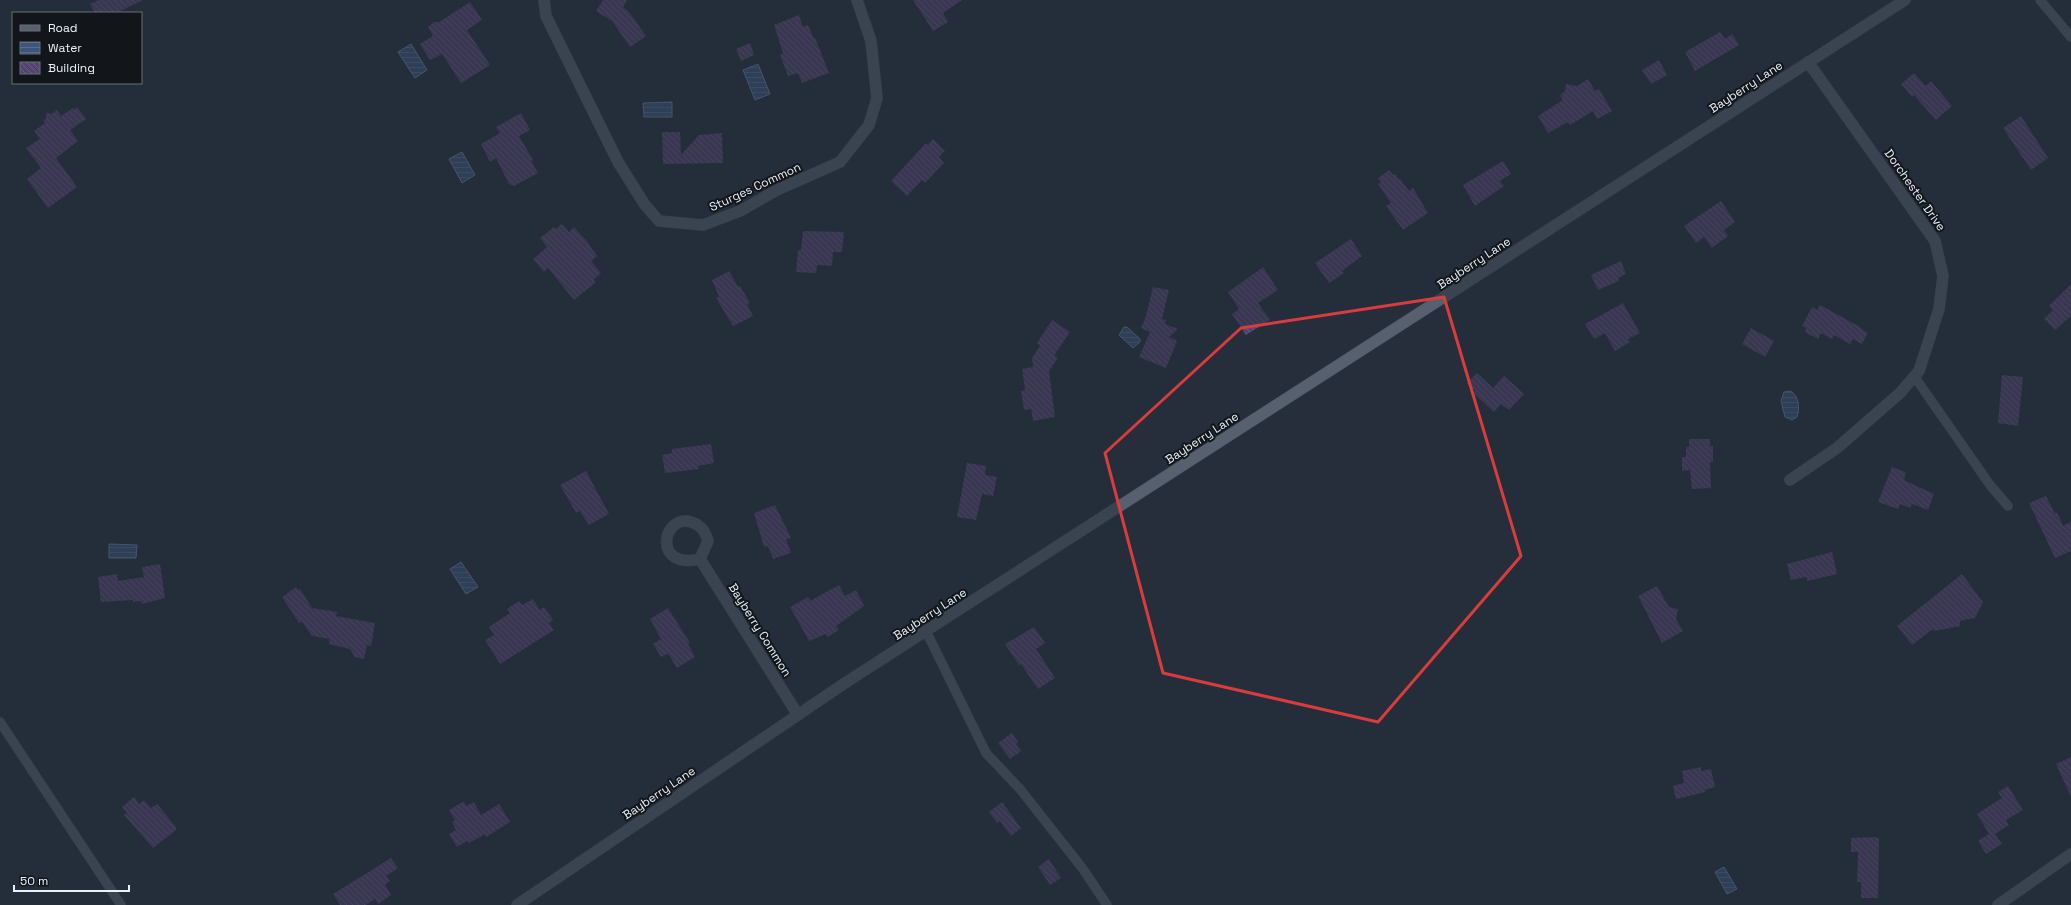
<svg xmlns="http://www.w3.org/2000/svg" width="2071" height="905" font-family="'Space Grotesk',sans-serif">
	<style>
		.water { fill: url(#water-rules); stroke: #7084a2 }
		.building { fill: url(#building-back-hatch) }
		.lines { fill: none; stroke-linecap: round; stroke-linejoin: round }
		.service-casing { stroke: #434b55; stroke-width: 10 }
		.minor-casing { stroke: #434b55; stroke-width: 12 }
		.service { stroke: #56606e; stroke-width: 9 }
		.minor { stroke: #56606e; stroke-width: 11 }
		.marked { fill: none; stroke: #d83c3d; stroke-width: 3; stroke-linejoin: round }
		.labels { text-anchor: middle; dominant-baseline: central; stroke-width: 4; stroke-linejoin: round; paint-order: stroke }
		.street-label { font-size: 12px; fill: #ebf1f9; stroke: #12161b }
	</style>
	<defs>
		<pattern id="water-rules" width="6" height="5" patternUnits="userSpaceOnUse"><rect width="6" height="5" fill="#3b557c"/><path d="M0 2.5h6" fill="none" stroke="#586e8f"/></pattern>
		<pattern id="building-back-hatch" width="6" height="6" patternUnits="userSpaceOnUse"><rect width="6" height="6" fill="#52446f"/><path d="M-1 5l2 2M0 0l6 6M5-1l2 2" fill="none" stroke="#6b5f84"/></pattern>
	</defs>
	<rect width="100%" height="100%" fill="#252e3a"/>
	<g class="water">
		<path d="M411 44 427 70 415 78 398 52Z"/>
		<path d="M758 64 770 94 755 100 743 70Z"/>
		<path d="M672 102V117H644L643 103Z"/>
		<path d="M462 152 475 175 462 183 449 159Z"/>
		<path d="M1124 327H1127L1140 339V342L1133 348 1119 335Z"/>
		<path d="M1791 391C1799 397 1800 407 1797 417L1792 420 1785 417 1781 401 1784 392Z"/>
		<path d="M109 544 137 545 136 558H109Z"/>
		<path d="M461 562 478 587 466 594 450 569Z"/>
		<path d="M1724 867 1737 889 1727 894 1715 872Z"/>
	</g>
	<g class="building">
		<path d="M99 0H143L116 13H95L90 4Z"/>
		<path d="M603 0H627L623 7 629 12 646 36 630 47 612 21 596 11Z"/>
		<path d="M913 0H962L943 13 948 22 933 31Z"/>
		<path d="M470 2 482 20 467 30 490 65 461 83 442 54 430 60 420 44 433 36 428 27 434 22H439Z"/>
		<path d="M799 15 803 27 808 25 814 39 815 38 829 73 802 83 798 73 788 76 780 55 783 53 774 25Z"/>
		<path d="M1720 32 1725 39 1732 34 1739 45 1695 71 1685 52Z"/>
		<path d="M750 43 754 55 741 61 736 49Z"/>
		<path d="M1659 60 1667 75 1651 84 1642 70Z"/>
		<path d="M1914 73 1926 86 1931 81 1952 106 1936 120 1914 95 1912 97 1901 84Z"/>
		<path d="M1588 79 1595 91 1599 89 1612 111 1597 119 1593 111 1570 125 1568 122 1548 133 1538 116 1563 100 1560 95 1565 91 1566 84 1577 86Z"/>
		<path d="M77 107 86 119 70 130 78 141 56 158 77 187 48 208 27 179 41 168 26 148 40 139 34 131 45 123 43 120 46 119V113L51 114 57 110 61 116 73 108 74 110Z"/>
		<path d="M521 113 530 130 519 136 533 160 531 161 538 173 514 186 509 184 496 158 490 162 481 144 500 133 496 127Z"/>
		<path d="M2021 116 2048 158 2031 170 2003 128Z"/>
		<path d="M662 132H680L681 155 699 135 722 133 723 163 663 164Z"/>
		<path d="M933 139 945 151 939 157 944 163 925 183 922 180 907 196 891 181 926 143 928 145Z"/>
		<path d="M1503 161 1511 174 1500 181 1504 186 1475 206 1463 185Z"/>
		<path d="M1389 170 1393 175 1395 174 1398 179 1399 178 1409 191 1413 188 1428 213 1403 230 1386 206 1391 203 1378 184 1381 182 1378 178Z"/>
		<path d="M1721 201 1735 222 1724 230 1728 236 1712 248 1704 237 1696 243 1684 226Z"/>
		<path d="M562 224 569 232 574 227 586 240 597 256 591 261 601 273 594 279 595 283 574 300 548 268 544 272 533 259 547 247 540 238 554 227 556 229Z"/>
		<path d="M803 231 844 232 842 252H833L832 266 817 265 816 273 796 272 798 250H801Z"/>
		<path d="M1351 239 1362 256 1342 271 1344 273 1329 283 1315 263Z"/>
		<path d="M1621 261 1626 274 1618 278 1619 281 1598 290 1591 275Z"/>
		<path d="M1263 267 1278 290 1258 303 1270 320 1246 335 1232 314 1239 309 1228 292Z"/>
		<path d="M729 271 738 287 740 286 750 303 747 304 753 316 733 326 716 298 719 297 712 280Z"/>
		<path d="M2071 284V316L2055 330 2044 319 2053 310 2049 306Z"/>
		<path d="M1153 287 1169 290 1162 319 1166 320 1165 324 1178 329 1169 337 1177 341 1166 368 1139 357 1150 332 1141 328 1146 316Z"/>
		<path d="M1623 303 1640 333 1628 339 1630 342 1615 351 1605 333 1594 339 1585 324Z"/>
		<path d="M1820 305 1860 327V328L1868 333 1862 344 1853 339 1850 344 1834 335 1832 339 1821 333 1818 339 1805 332 1806 328 1802 326 1812 307 1817 310Z"/>
		<path d="M1052 320 1070 332 1055 354V356L1058 358 1049 371 1055 417 1033 421 1031 409 1024 410 1021 391 1025 390 1022 369 1033 367 1032 358 1040 346 1037 343Z"/>
		<path d="M1751 328 1774 341 1765 357 1742 344Z"/>
		<path d="M1477 373 1493 388 1504 376 1524 394 1509 410 1501 404 1494 412 1473 393 1475 390 1467 383Z"/>
		<path d="M2002 375 2023 377 2018 426 1998 423Z"/>
		<path d="M1689 439H1710V446H1713V462H1710L1711 488 1692 489 1690 470 1682 471V457H1686V447H1689Z"/>
		<path d="M711 444 714 463 698 466 699 469 665 473 662 455 672 453V449Z"/>
		<path d="M967 463 986 466 985 475 997 477 993 496 982 494 976 520 957 517Z"/>
		<path d="M1892 467 1906 472 1904 480 1934 494 1928 510 1912 504 1910 508 1900 504 1898 509 1878 502Z"/>
		<path d="M586 471 609 514 589 525 580 511 576 513 560 485Z"/>
		<path d="M2046 496 2055 514 2057 512 2063 526 2071 522V551L2055 558 2029 503Z"/>
		<path d="M775 505 791 538 786 539 791 553 773 559 768 546 764 547 754 513Z"/>
		<path d="M1832 552 1837 574 1807 581V577L1791 580 1787 564Z"/>
		<path d="M160 564 165 598 142 604 141 601 133 602V600L101 602 98 577 117 574 118 581 144 577 142 567Z"/>
		<path d="M1962 574 1983 602 1975 618 1960 621V626L1934 631 1933 629 1912 645 1897 626Z"/>
		<path d="M839 585 845 596 856 590 864 606 836 626 839 630 828 637 826 634 809 641 790 607 808 597 810 601Z"/>
		<path d="M1657 586 1669 607 1678 609 1676 619 1683 631 1662 643 1638 596Z"/>
		<path d="M296 587 298 590 300 589 312 608 337 612 336 616 375 623 371 646 367 645 364 659 355 657 350 649 329 644 330 639 312 636 302 622 299 623 282 597Z"/>
		<path d="M533 599 540 610 544 607 553 620 549 623 554 630 500 664 485 640 494 635 489 627 510 613 507 609 519 601 522 605Z"/>
		<path d="M668 608 690 643 688 644 695 657 677 668 669 655 667 654 661 657 653 644 661 639 650 619Z"/>
		<path d="M1034 627 1045 643 1036 649 1055 678 1038 689 1021 664 1019 665 1005 644Z"/>
		<path d="M1012 733 1018 742 1016 744 1021 751 1010 759 998 743Z"/>
		<path d="M2071 757V797L2056 764Z"/>
		<path d="M1701 767V771L1711 769 1715 787 1705 790 1706 792 1676 799 1673 786 1684 783 1682 771Z"/>
		<path d="M2008 786 2023 810 2006 820 2009 825 1995 834 2002 844 1986 854 1978 841 1989 834 1977 814 2002 798 1998 792Z"/>
		<path d="M134 797 139 804 144 800 151 808 157 804 176 827V830L153 848 124 815 127 813 122 807Z"/>
		<path d="M464 801 466 806 474 802 481 815 499 804 510 822 486 837 485 834 469 843 467 841 457 847 449 834 456 830 452 822 455 820 449 810Z"/>
		<path d="M1002 802 1021 828 1011 836 1000 821 997 823 989 812Z"/>
		<path d="M1876 837 1879 839 1878 898H1861V882H1857L1858 852H1851V838Z"/>
		<path d="M391 858 398 868 386 876 390 881 385 885 391 895 378 904 375 899 366 905H340L333 894Z"/>
		<path d="M1049 859 1061 878 1050 885 1038 867Z"/>
	</g>
	<g class="lines">
		<defs>
			<g id="service">
				<path d="M2040 0 2071 37"/>
				<path d="M1914 376 1990 485 2008 506"/>
				<path d="M926 631 986 753 1020 789 1083 869 1107 905"/>
				<path d="M0 722 121 905"/>
			</g>
			<g id="minor">
				<path d="M544 0 546 16 618 162 645 205 659 221 703 225 740 211 777 190 840 162 869 125 877 98 871 41 857 0"/>
				<path d="M1790 480 1837 448 1900 393 1919 371 1939 309 1943 276 1935 241 1808 62"/>
				<path d="M700 559 708 541C705 531 701 525 691 522 663 513 651 570 700 559L798 715"/>
				<path d="M517 905 845 683 1905 0"/>
				<path d="M1998 905 2071 854"/>
			</g>
		</defs>
		<use href="#service" class="service-casing"/>
		<use href="#minor" class="minor-casing"/>
		<use href="#service" class="service"/>
		<use href="#minor" class="minor"/>
	</g>
	<path d="M0 0H2071V905H0ZM1444 297 1521 556 1378 722 1163 673 1105 453 1241 328Z" fill="#252e3a" fill-opacity=".55" fill-rule="evenodd"/>
	<path class="marked" d="M1444 297 1521 556 1378 722 1163 673 1105 453 1241 328Z"/>
	<g class="labels">
		<g class="street-label">
			<text transform="translate(1746 87) rotate(-33)">Bayberry Lane</text>
			<text transform="translate(755 187) rotate(-25)">Sturges Common</text>
			<text transform="translate(1915 190) rotate(55)">Dorchester Drive</text>
			<text transform="translate(1474 263) rotate(-33)">Bayberry Lane</text>
			<text transform="translate(1202 438) rotate(-33)">Bayberry Lane</text>
			<text transform="translate(930 614) rotate(-33)">Bayberry Lane</text>
			<text transform="translate(760 630) rotate(58)">Bayberry Common</text>
			<text transform="translate(659 793) rotate(-34)">Bayberry Lane</text>
		</g>
	</g>
	<rect x="12" y="12" width="130" height="72" fill="#12161b" stroke="#696e74"/>
	<rect x="20" y="25" width="20" height="6" fill="#56606e" stroke="#696e74"/>
	<text x="48" y="32" font-size="12" fill="#ebf1f9">Road</text>
	<rect x="20" y="42" width="20" height="12" fill="url(#water-rules)" stroke="#696e74"/>
	<text x="48" y="52" font-size="12" fill="#ebf1f9">Water</text>
	<rect x="20" y="62" width="20" height="12" fill="url(#building-back-hatch)" stroke="#696e74"/>
	<text x="48" y="72" font-size="12" fill="#ebf1f9">Building</text>
	<path d="M14 885v6h115v-6" fill="none" stroke="#ebf1f9" stroke-width="2"/>
	<text x="20" y="885" font-size="12" fill="#ebf1f9" stroke="#12161b" stroke-width="3" paint-order="stroke">50 m</text>
</svg>
